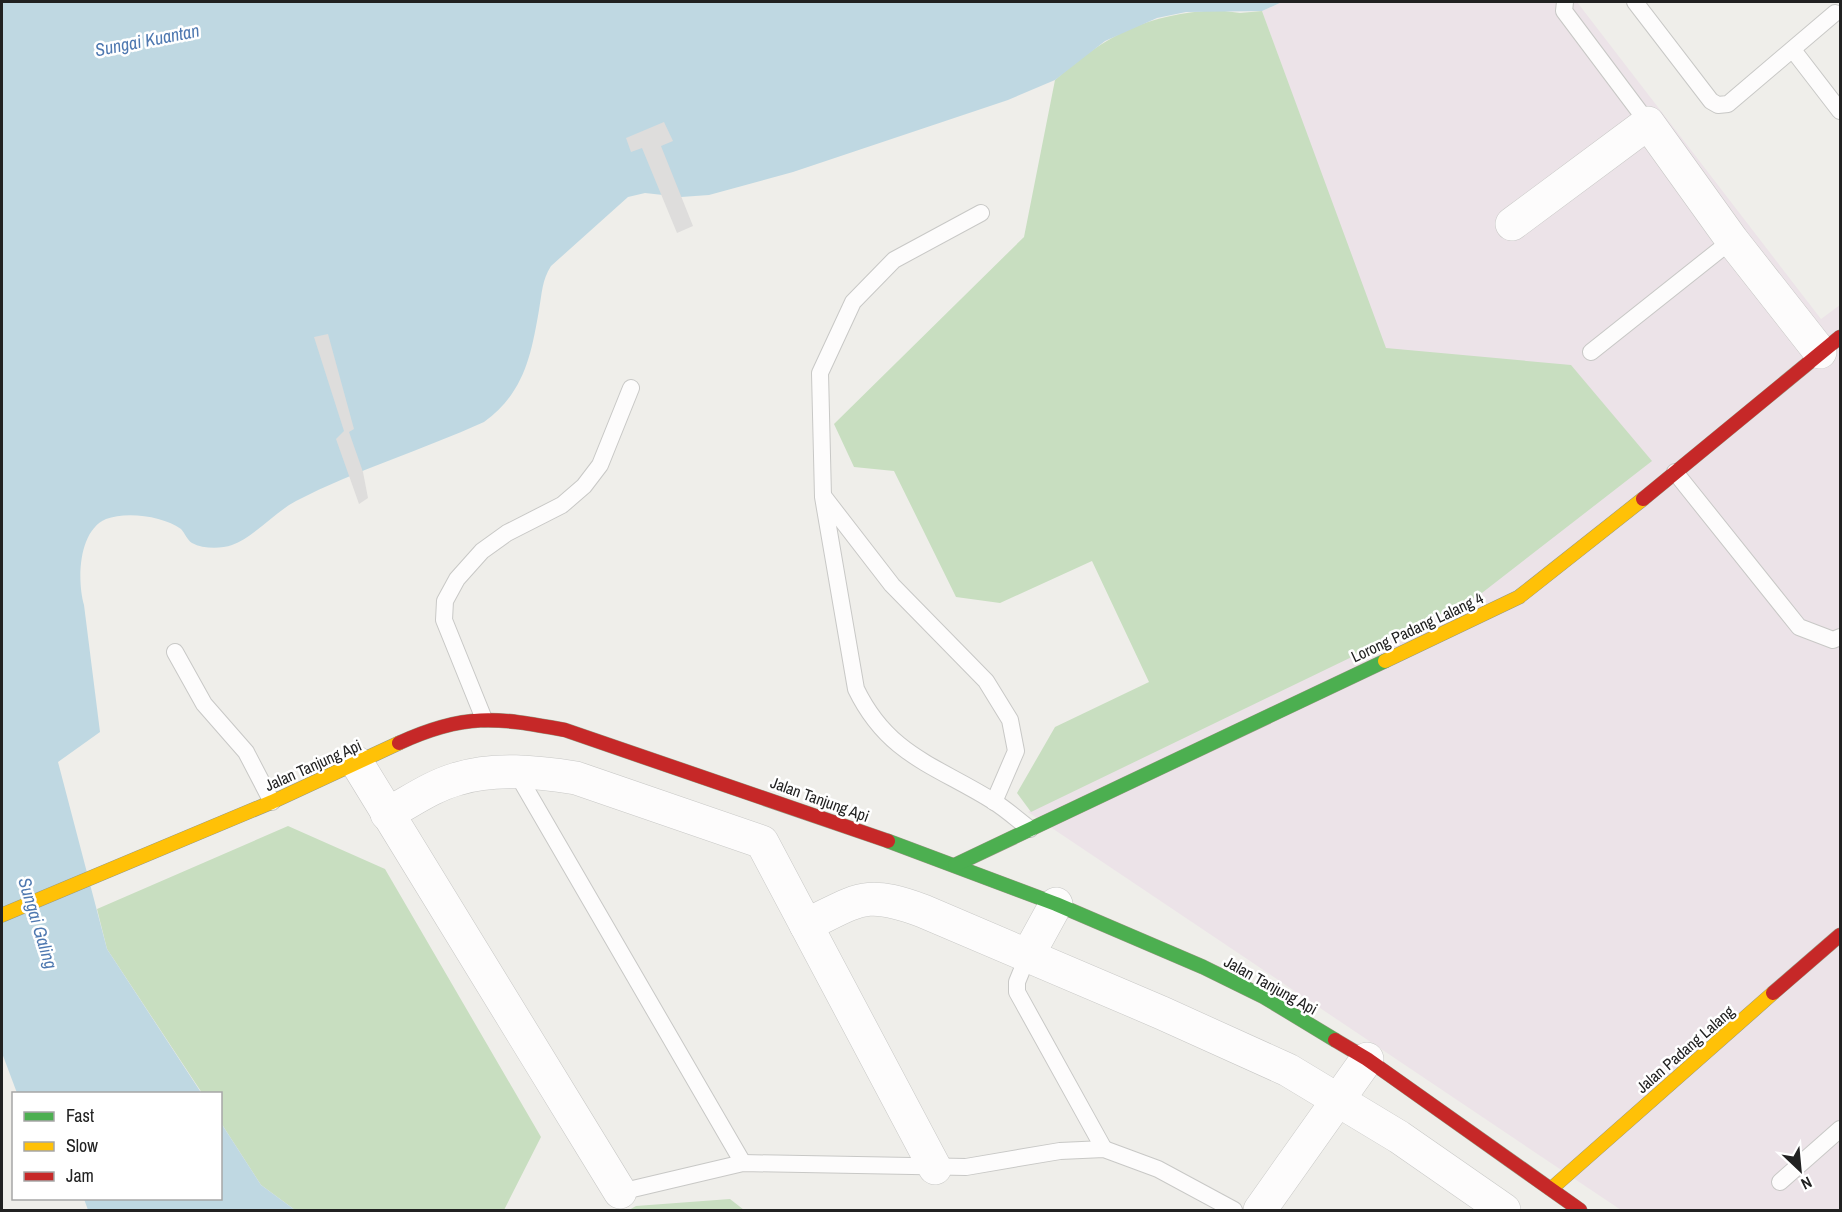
<svg xmlns="http://www.w3.org/2000/svg" width="1842" height="1212" font-family="'Archivo Narrow',sans-serif">
	<style>
		.industrial { fill: #ece3e8 }
		.forest { fill: #c8dec0 }
		.water { fill: #bfd8e2 }
		.pier { fill: #dedddc }
		.lines { fill: none; stroke-linecap: round; stroke-linejoin: round }
		.lane-casing { stroke: #c8c8c6; stroke-width: 18 }
		.street-casing { stroke: #c8c8c6; stroke-width: 34 }
		.fast-casing { stroke: #969982; stroke-width: 15 }
		.slow-casing { stroke: #969982; stroke-width: 15 }
		.jam-casing { stroke: #969982; stroke-width: 15 }
		.lane { stroke: #fdfcfc; stroke-width: 16 }
		.street { stroke: #fdfcfc; stroke-width: 33 }
		.fast { stroke: #4caf50; stroke-width: 14 }
		.slow { stroke: #ffc107; stroke-width: 14 }
		.jam { stroke: #c62828; stroke-width: 14 }
		.labels { text-anchor: middle; dominant-baseline: central; stroke-width: 5; stroke-linejoin: round; paint-order: stroke }
		.street-label { font-size: 16px; fill: #212121; stroke: #fff }
		.water-label { font-size: 18px; font-style: italic; fill: #4e78b0; stroke: #fff }
	</style>
	<rect width="100%" height="100%" fill="#efeeea"/>
	<path class="industrial" d="M1282 2H1577L1821 319 1840 305V1210H1621L1028 812 1475 596 1262 11Z"/>
	<g class="forest">
		<path d="M1217 10 1240 13 1262 11 1386 348 1571 365 1652 461 1478 596 1031 812 1017 793 1055 727 1149 682 1092 561 1000 603 956 597 894 471 854 467 834 424 1024 237 1055 80C1107 34 1147 14 1217 10Z"/>
		<path d="M288 826 385 869 541 1137 504 1210H295L261 1185 221 1123 220 1094 202 1093 107 949 97 909Z"/>
		<path d="M730 1199 744 1210H629L636 1206Z"/>
	</g>
	<g class="water">
		<path d="M2 2H1282L1262 11 1186 12 1157 18 1105 41 1055 80 1008 100 793 172 709 195 681 197 645 193 628 197 551 266C542 280 542 293 539 310 531 356 524 393 484 422 422 450 356 470 296 501 275 512 253 538 232 545 221 549 203 549 192 543 187 540 185 533 181 529 164 516 126 511 106 519 78 531 77 581 84 605L100 732 58 762 107 949 202 1094 17 1093 2 1053Z"/>
		<path d="M221 1123 261 1185 295 1210H88L84 1199 220 1198Z"/>
	</g>
	<g class="pier">
		<path d="M664 122 673 141 661 146 693 226 677 233 642 148 631 152 626 138Z"/>
		<path d="M328 334 354 429 349 432 363 472 368 498 359 504 336 439 344 431 314 337Z"/>
	</g>
	<g class="lines">
		<defs>
			<g id="lane">
				<path d="M1565 2 1564 11 1648 123"/>
				<path d="M1635 2 1711 101 1718 105 1728 104 1835 13"/>
				<path d="M1793 50 1840 111"/>
				<path d="M981 213 894 260 853 302 820 373 823 497 856 689C888 755 935 765 993 801 1006 809 1018 820 1030 829"/>
				<path d="M1591 352 1732 240"/>
				<path d="M1675 472 1799 627 1833 640 1840 637"/>
				<path d="M824 497 892 585 986 681 1010 720 1016 751 994 802"/>
				<path d="M175 652 204 704 246 752 272 802"/>
				<path d="M484 719 444 620 445 601 457 579 482 551 507 533 562 505 584 486 600 465 631 388"/>
				<path d="M516 772 743 1163"/>
				<path d="M1028 955 1017 982V992L1104 1149"/>
				<path d="M1780 1182 1840 1129"/>
				<path d="M620 1192 743 1163 966 1167 1060 1151 1104 1149 1158 1169 1234 1210"/>
			</g>
			<g id="street">
				<path d="M1512 224 1648 123 1732 240 1820 352"/>
				<path d="M357 763 620 1192"/>
				<path d="M387 814C410 802 432 786 457 779 494 767 538 772 576 778L762 842 935 1168"/>
				<path d="M806 925C859 900 864 889 923 911L1162 1013 1288 1070 1399 1137 1504 1210"/>
				<path d="M1028 955 1056 904"/>
				<path d="M1260 1210 1367 1059"/>
			</g>
			<g id="fast">
				<path d="M888 841 1056 904 1203 967 1264 997 1335 1040"/>
				<path d="M955 865 1385 661"/>
			</g>
			<g id="slow">
				<path d="M1385 661 1519 597 1643 499"/>
				<path d="M2 915 272 802 399 743"/>
				<path d="M1551 1189 1773 993"/>
			</g>
			<g id="jam">
				<path d="M1643 499 1840 337"/>
				<path d="M399 743C464 713 496 717 565 730L888 841"/>
				<path d="M1773 993 1840 935"/>
				<path d="M1335 1040 1367 1059 1580 1210"/>
			</g>
		</defs>
		<use href="#lane" class="lane-casing"/>
		<use href="#street" class="street-casing"/>
		<use href="#fast" class="fast-casing"/>
		<use href="#slow" class="slow-casing"/>
		<use href="#jam" class="jam-casing"/>
		<use href="#lane" class="lane"/>
		<use href="#street" class="street"/>
		<use href="#fast" class="fast"/>
		<use href="#slow" class="slow"/>
		<use href="#jam" class="jam"/>
	</g>
	<g class="labels">
		<g class="street-label">
			<text transform="translate(1417 627) rotate(-25)">Lorong Padang Lalang 4</text>
			<text transform="translate(313 765) rotate(-24)">Jalan Tanjung Api</text>
			<text transform="translate(820 799) rotate(20)">Jalan Tanjung Api</text>
			<text transform="translate(1271 985) rotate(29)">Jalan Tanjung Api</text>
			<text transform="translate(1685 1049) rotate(-41)">Jalan Padang Lalang</text>
		</g>
		<g class="water-label">
			<text transform="translate(147 40) rotate(-11)">Sungai Kuantan</text>
			<text transform="translate(38 923) rotate(73)">Sungai Galing</text>
		</g>
	</g>
	<rect width="1842" height="1212" fill="none" stroke="#212121" stroke-width="6"/>
	<rect x="12" y="1092" width="210" height="108" fill="#ffffff" stroke="#a6a6a6" stroke-width="1.5"/>
	<rect x="24" y="1112" width="30" height="9" fill="#4caf50" stroke="#a6a6a6" stroke-width="1.5"/>
	<text x="66" y="1122" font-size="18" fill="#212121">Fast</text>
	<rect x="24" y="1142" width="30" height="9" fill="#ffc107" stroke="#a6a6a6" stroke-width="1.5"/>
	<text x="66" y="1152" font-size="18" fill="#212121">Slow</text>
	<rect x="24" y="1172" width="30" height="9" fill="#c62828" stroke="#a6a6a6" stroke-width="1.5"/>
	<text x="66" y="1182" font-size="18" fill="#212121">Jam</text>
	<g transform="translate(1800 1170) rotate(154)" stroke="#ffffff" stroke-width="4.5" paint-order="stroke">
	<path d="M0-4.5L10 22L0 15L-10 22Z" fill="#212121"/>
	<text y="-9" font-size="16" font-weight="bold" text-anchor="middle" fill="#212121">N</text>
	</g>
</svg>
